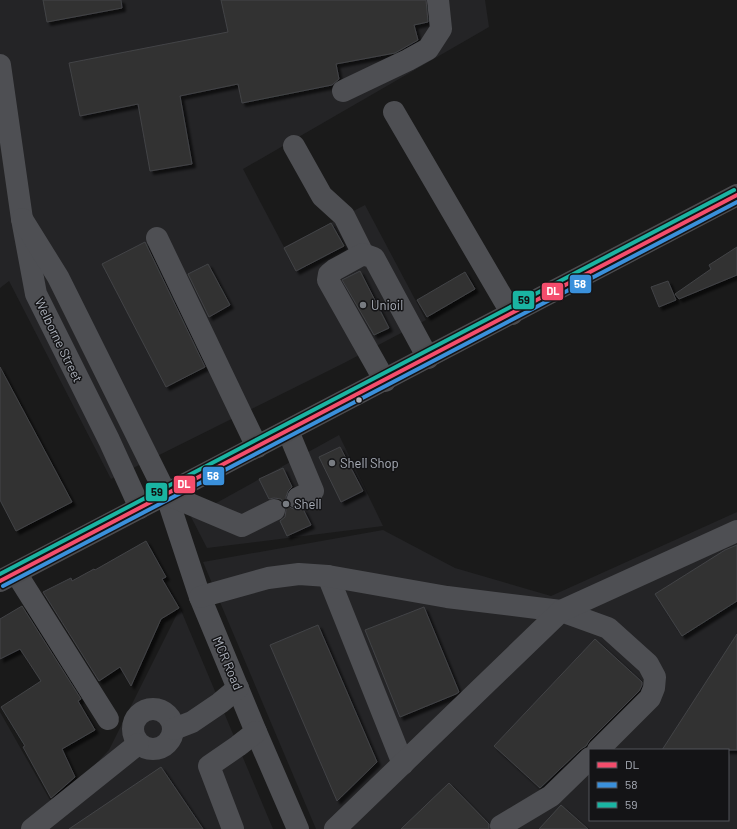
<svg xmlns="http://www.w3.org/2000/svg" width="737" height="829" font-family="Barlow,sans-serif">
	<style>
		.built { fill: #242426; fill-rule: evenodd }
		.building { fill: #323232; stroke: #424346; filter: url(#shadow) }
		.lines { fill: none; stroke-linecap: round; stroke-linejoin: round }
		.minor { stroke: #4e4f53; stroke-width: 22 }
		.highway { stroke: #4c4c4f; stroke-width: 22 }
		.bus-1-casing { stroke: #141416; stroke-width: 7 }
		.bus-2-casing { stroke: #141416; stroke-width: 7 }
		.bus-3-casing { stroke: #141416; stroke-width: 7 }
		.bus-1 { stroke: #f44d6c; stroke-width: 4 }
		.bus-2 { stroke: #3a90db; stroke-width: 4 }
		.bus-3 { stroke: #1ab4a2; stroke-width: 4 }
		.poi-dot { fill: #787c82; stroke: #141416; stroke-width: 1.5 }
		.bus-dot { fill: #abb0ba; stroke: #141416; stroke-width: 1.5 }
		.labels { text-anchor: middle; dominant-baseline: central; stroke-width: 3; stroke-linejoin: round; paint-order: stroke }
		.poi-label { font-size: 13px; fill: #abb0ba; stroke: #141416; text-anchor: start }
		.street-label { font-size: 13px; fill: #abb0ba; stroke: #141416 }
		.line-badge { stroke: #141416; stroke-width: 1.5 }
		.badge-label { font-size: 11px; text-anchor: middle; font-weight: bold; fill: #fff }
		.pale-badge-label { font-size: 11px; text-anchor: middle; font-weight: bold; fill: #111 }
	</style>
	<defs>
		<filter id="shadow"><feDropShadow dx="3.5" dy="3.5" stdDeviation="1" flood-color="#0009"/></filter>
	</defs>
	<rect width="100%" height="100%" fill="#1a1a1a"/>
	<g class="built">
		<path d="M0 0H485L489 27 243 169 284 247 365 205 426 320 344 363 111 479 9 281 0 288Z"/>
		<path d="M339 435 383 526 207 548 191 517Z"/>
		<path d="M737 512V829H316L203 562 383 530 455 568 551 596ZM590 750H728V820H590Z"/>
		<path d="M180 608 273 829H0V712L54 807 109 750Z"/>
	</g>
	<g class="building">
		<path d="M43 0H121L122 8 47 22Z"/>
		<path d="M221 0H426L428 22 414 25 418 40 395 53 336 64 339 79 332 85 242 103 238 84 180 96 192 164 150 171 138 104 80 116 69 63 228 32Z"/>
		<path d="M331 223 344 246 296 271 284 248Z"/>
		<path d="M145 242 205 367 166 387 102 264Z"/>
		<path d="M737 247V275L679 299 675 294 711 269 709 265Z"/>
		<path d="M208 264 230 305 209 317 188 274Z"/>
		<path d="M360 271 389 328 374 335 342 280Z"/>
		<path d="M465 272 475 289 427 317 417 300Z"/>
		<path d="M668 281 676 300 659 307 651 287Z"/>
		<path d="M0 367 72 502 16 531 0 500Z"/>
		<path d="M340 447 363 491 341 502 319 457Z"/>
		<path d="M283 468 292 487 288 491 286 497 287 504 291 508 297 510 303 509 311 525 287 536 280 521 285 517 286 510 285 505 281 499 274 498 269 499 259 479Z"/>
		<path d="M146 541 166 577 162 579 179 608 161 619 131 686 120 667 99 681 43 592 71 578 72 581 94 569 95 570Z"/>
		<path d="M737 545V601L682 636 655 594 725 550Z"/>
		<path d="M22 606 81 699 78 701 95 730 62 749 75 777 51 798 23 747 25 746 1 707 41 681 20 649 0 659V619Z"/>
		<path d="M424 607 459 692 456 694 400 717 365 630Z"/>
		<path d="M318 625 377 762 337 801 270 645Z"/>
		<path d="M737 634V750H662Z"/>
		<path d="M595 639 642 682V685L639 691 589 741 586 746 581 749 540 788 494 746Z"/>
		<path d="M161 767 203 829H69Z"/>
		<path d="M449 783 489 824V829H401Z"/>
		<path d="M561 805 588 829H539Z"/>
	</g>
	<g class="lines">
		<g class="minor">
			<path d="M0 65 22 219 36 294 109 440 140 508"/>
			<path d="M343 91 408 60 428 49 441 29 438 0"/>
			<path d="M394 112 512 314"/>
			<path d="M294 146 322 196 344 216 363 254"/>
			<path d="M22 219 58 277 166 494 200 597 256 732 298 829"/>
			<path d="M157 238 257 447"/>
			<path d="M385 381 328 280 329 274 334 270 363 254 374 258 428 358"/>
			<path d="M288 431 313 491 298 498"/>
			<path d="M166 494 242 526 274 510"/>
			<path d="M16 573 108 719"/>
			<path d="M328 576 403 764"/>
			<path d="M200 597 268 578 299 574 328 576 447 597 561 611 608 628 648 664 655 677 654 688 650 698 598 750"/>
			<circle cx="153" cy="729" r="20"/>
			<path d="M174 729 192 722 220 703 238 688"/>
			<path d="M501 826 551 796 590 758"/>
			<path d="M32 829 138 744"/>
			<path d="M233 829 209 766 238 746 256 732"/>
			<path d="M335 829 561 611 737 531"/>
		</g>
		<path class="highway" d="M0 581 737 195"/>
		<defs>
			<path id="bus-1" d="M0 581 737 195"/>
			<path id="bus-2" d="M3 586 737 202"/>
			<path id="bus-3" d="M0 574 734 190"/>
		</defs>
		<use href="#bus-1" class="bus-1-casing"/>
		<use href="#bus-2" class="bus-2-casing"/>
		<use href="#bus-3" class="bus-3-casing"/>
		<use href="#bus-1" class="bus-1"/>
		<use href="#bus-2" class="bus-2"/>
		<use href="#bus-3" class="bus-3"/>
	</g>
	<g class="poi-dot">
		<circle cx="363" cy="305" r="4"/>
		<circle cx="332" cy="463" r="4"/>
		<circle cx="286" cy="504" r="4"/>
	</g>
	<circle class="bus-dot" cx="359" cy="400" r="3.5"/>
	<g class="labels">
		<g class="poi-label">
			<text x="371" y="305">Unioil</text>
			<text x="340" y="463">Shell Shop</text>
			<text x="294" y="504">Shell</text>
		</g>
		<g class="street-label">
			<text transform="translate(59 340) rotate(64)">Welborne Street</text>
			<text transform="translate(228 663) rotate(67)">MCR Road</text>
		</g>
	</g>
	<g class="line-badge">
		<rect x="569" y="274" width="23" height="20" rx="4" fill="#3a90db"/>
		<rect x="541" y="282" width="23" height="19" rx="4" fill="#f44d6c"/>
		<rect x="512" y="290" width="23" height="20" rx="4" fill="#1ab4a2"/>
		<rect x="202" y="466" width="23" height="20" rx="4" fill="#3a90db"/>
		<rect x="173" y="475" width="23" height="19" rx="4" fill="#f44d6c"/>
		<rect x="145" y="482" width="23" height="20" rx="4" fill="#1ab4a2"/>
	</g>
	<g class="badge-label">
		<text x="580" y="288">58</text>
		<text x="553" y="295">DL</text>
		<text x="213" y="480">58</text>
		<text x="184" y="488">DL</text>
	</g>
	<g class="pale-badge-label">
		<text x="524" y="304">59</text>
		<text x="157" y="496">59</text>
	</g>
	<rect x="589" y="749" width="140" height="72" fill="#141416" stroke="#505258"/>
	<rect x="597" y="762" width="20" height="6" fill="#f44d6c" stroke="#505258"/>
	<text x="625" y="769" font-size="12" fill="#abb0ba">DL</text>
	<rect x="597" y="782" width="20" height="6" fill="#3a90db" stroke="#505258"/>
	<text x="625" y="789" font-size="12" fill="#abb0ba">58</text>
	<rect x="597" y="802" width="20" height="6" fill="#1ab4a2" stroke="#505258"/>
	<text x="625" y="809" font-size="12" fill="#abb0ba">59</text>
</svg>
